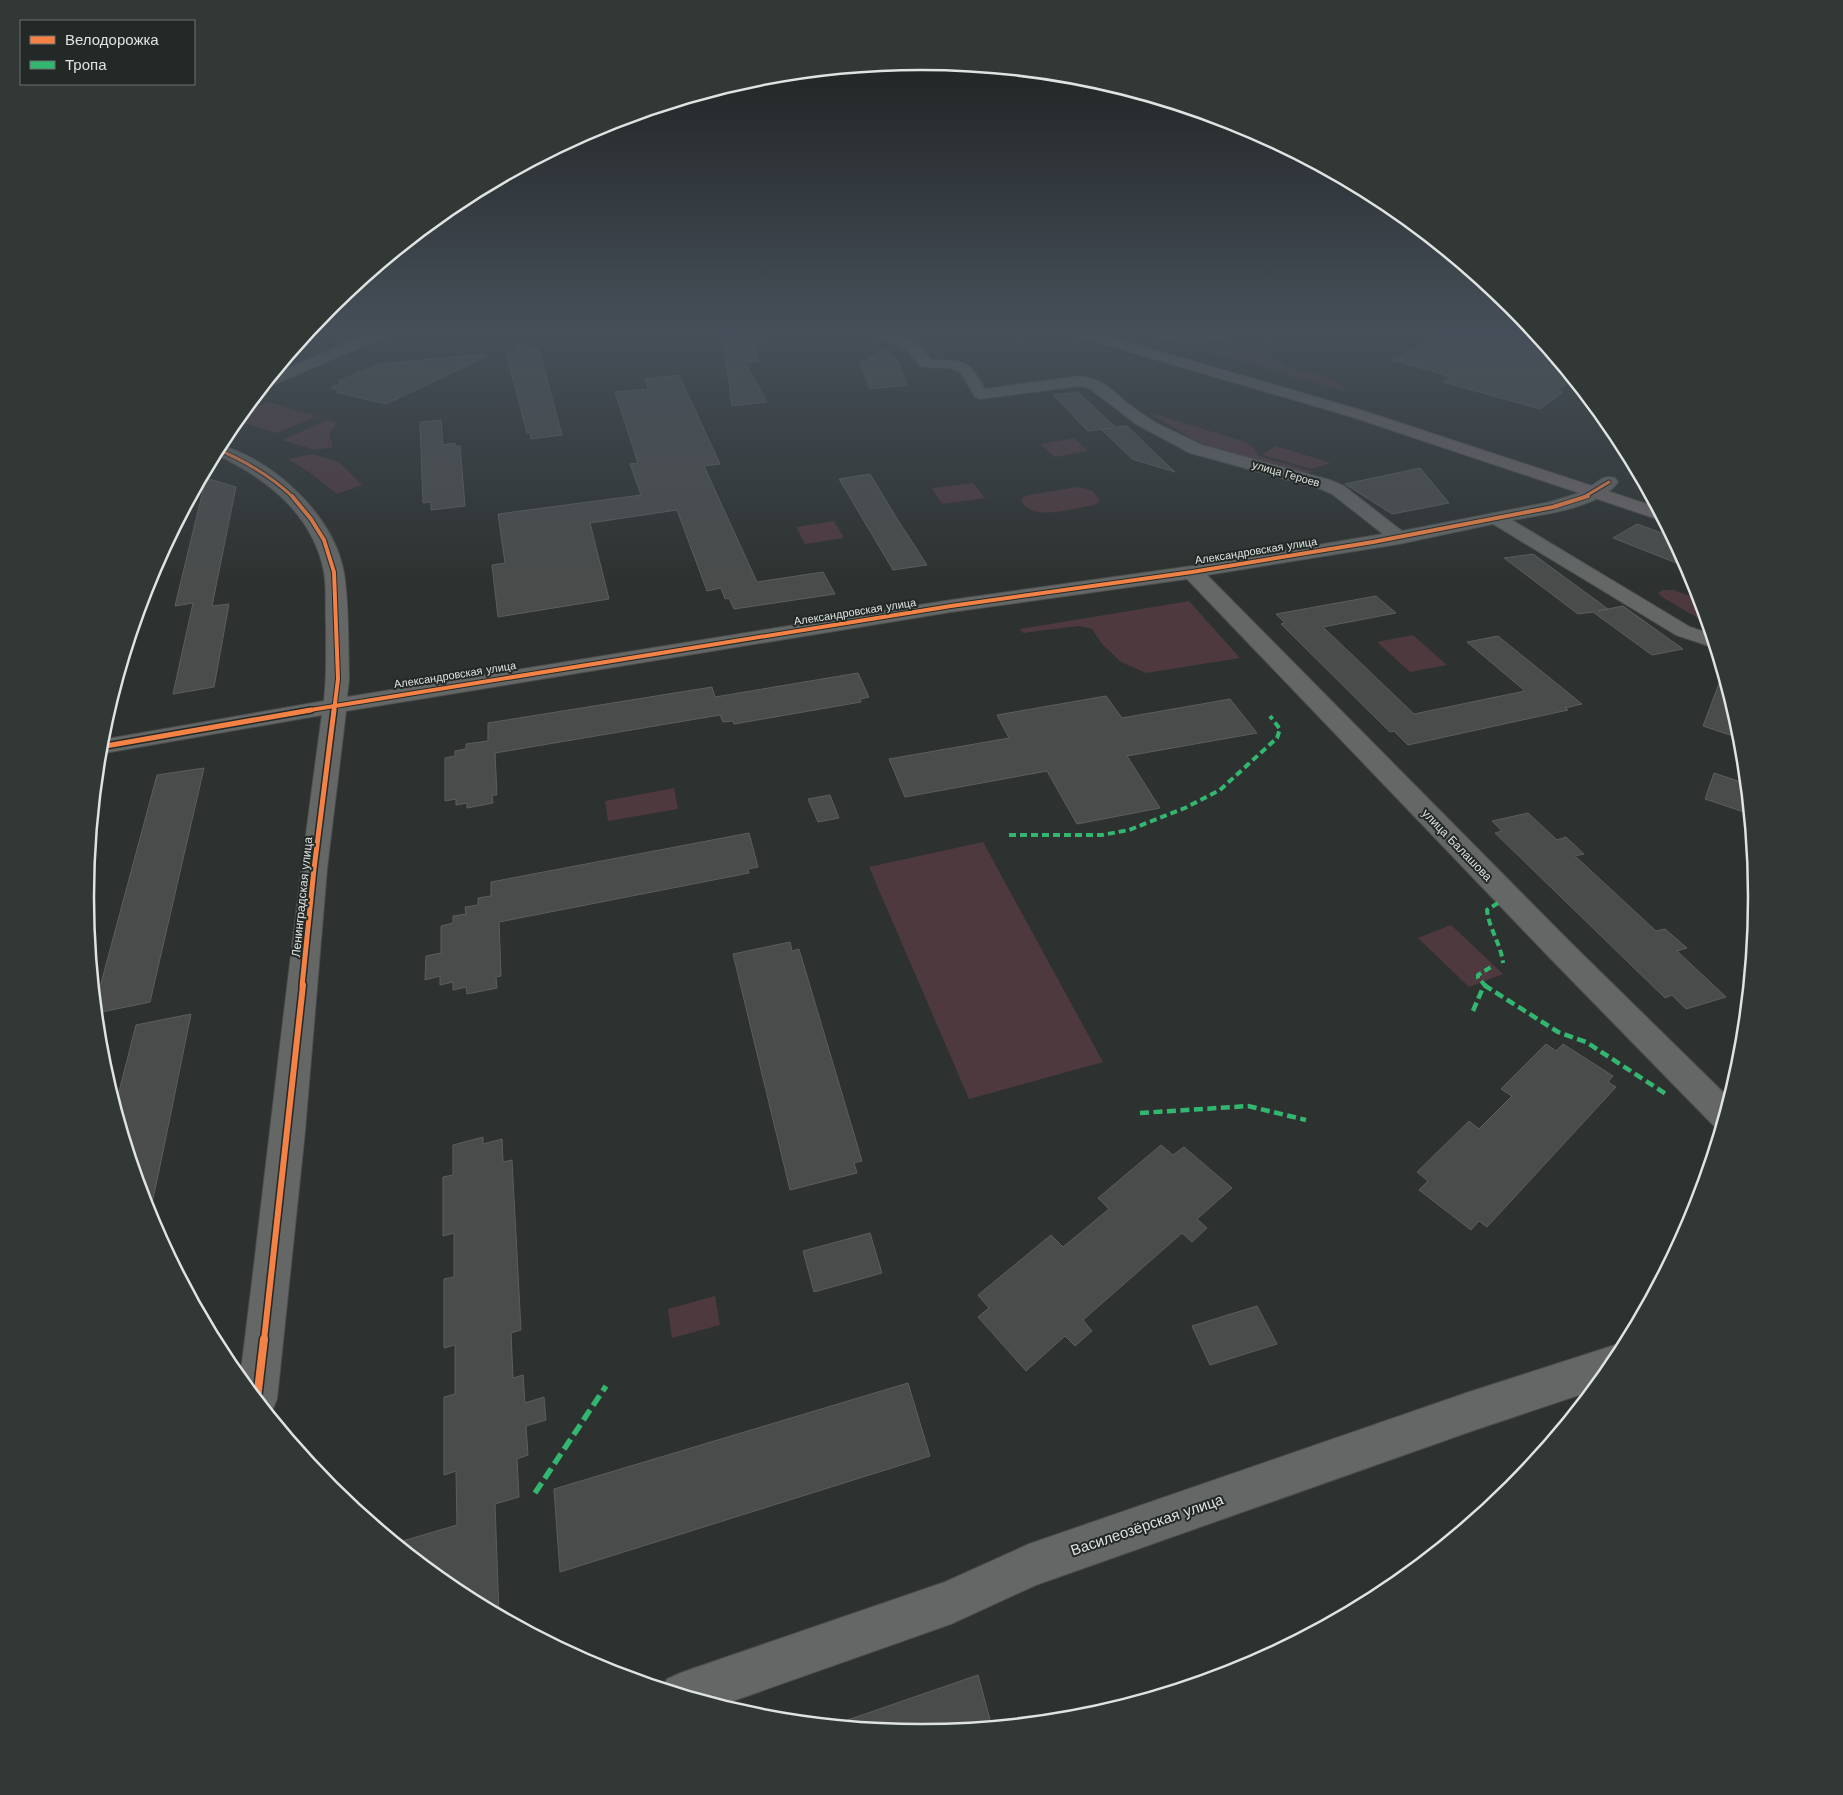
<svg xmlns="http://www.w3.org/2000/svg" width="1843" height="1795" font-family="'Work Sans',sans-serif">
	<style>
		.green { fill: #4e393f }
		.building { fill: #494c4b; stroke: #5b5e5d }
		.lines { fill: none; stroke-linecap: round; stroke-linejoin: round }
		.minor-casing { stroke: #4a4e4d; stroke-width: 2 }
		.major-casing { stroke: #4a4e4d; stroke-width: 2 }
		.minor { fill: #646766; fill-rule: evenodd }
		.major { fill: #6c6668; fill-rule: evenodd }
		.quiet-far2 { stroke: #33b770; stroke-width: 4; stroke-dasharray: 7 4; stroke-linecap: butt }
		.quiet-far1 { stroke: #33b770; stroke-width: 4.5; stroke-dasharray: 9 4.5; stroke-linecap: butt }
		.quiet { stroke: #33b770; stroke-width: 5.5; stroke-dasharray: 12 5.5; stroke-linecap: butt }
		.cycleway-far4-casing { stroke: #222926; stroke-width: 5 }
		.cycleway-far3-casing { stroke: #222926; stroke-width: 6 }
		.cycleway-far2-casing { stroke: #222926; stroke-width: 8 }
		.cycleway-far1-casing { stroke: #222926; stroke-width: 9 }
		.cycleway-casing { stroke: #222926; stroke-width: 11 }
		.cycleway-far4 { stroke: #f48246; stroke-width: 3 }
		.cycleway-far3 { stroke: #f48246; stroke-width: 4 }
		.cycleway-far2 { stroke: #f48246; stroke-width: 5 }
		.cycleway-far1 { stroke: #f48246; stroke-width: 6 }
		.cycleway { stroke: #f48246; stroke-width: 8 }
		.labels { text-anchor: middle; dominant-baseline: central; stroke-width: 4; stroke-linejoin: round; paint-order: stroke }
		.far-street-label { font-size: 11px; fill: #dfe3e1; stroke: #222926 }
		.street-label { font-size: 12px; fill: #dfe3e1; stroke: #222926 }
		.near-street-label { font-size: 15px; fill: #dfe3e1; stroke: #222926 }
		.rim { fill: none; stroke: #dfe3e1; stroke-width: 2.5 }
	</style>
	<rect width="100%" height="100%" fill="#2d3230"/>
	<g class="green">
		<path d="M1136 330H1247C1228 340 1199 345 1178 342 1164 339 1150 334 1136 330Z"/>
		<path d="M1228 351H1248L1282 363 1287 368 1325 376 1339 384 1348 392 1208 352Z"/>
		<path d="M268 402 316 416 277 433 236 421 242 413Z"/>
		<path d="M1148 412 1243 441 1254 448 1259 456 1314 472 1306 473 1207 445 1192 439Z"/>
		<path d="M328 420 337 423 329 434 333 447 316 450 282 440Z"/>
		<path d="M1074 438 1088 451 1055 457 1040 444Z"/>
		<path d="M1276 446 1331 463 1311 469 1262 455Z"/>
		<path d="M312 454 339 462 362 485 337 494 309 472 288 459Z"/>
		<path d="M973 483 985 498 942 504 932 488Z"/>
		<path d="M1078 487 1093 491 1100 501 1094 505C1074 508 1029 523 1021 499L1028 495Z"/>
		<path d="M834 521 844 538 805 544 796 527Z"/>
		<path d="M1663 590H1674L1701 600 1708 624 1662 597 1658 593Z"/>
		<path d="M1189 601 1240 658 1146 673 1121 662 1102 644 1092 629 1079 626 1023 633 1020 629Z"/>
		<path d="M1413 635 1447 665 1410 672 1377 642Z"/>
		<path d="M674 788 678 809 608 821 605 801Z"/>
		<path d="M983 842 1103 1062 969 1099 869 867Z"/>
		<path d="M1451 925 1503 974 1469 987 1418 938Z"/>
		<path d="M715 1296 720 1325 672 1338 668 1309Z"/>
	</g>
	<g class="building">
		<path d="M722 330H745L746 335 751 334 759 361 745 362 767 402 732 406Z"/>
		<path d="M1440 330H1533L1573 379 1558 391 1563 392 1540 409 1443 382 1452 377 1392 360 1439 337Z"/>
		<path d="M517 345 539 349 562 435 531 439 530 433H527L506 352 517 351Z"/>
		<path d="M887 349 891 357H896L907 385 870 389 860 363Z"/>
		<path d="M486 354 487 356 386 404 336 392 341 390 331 388 343 382 338 381 379 364Z"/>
		<path d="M679 375 720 464 704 466 757 582 823 572 835 594 734 609 729 598 725 599 721 588 707 591 677 510 590 523 609 599 498 617 492 565 505 563 498 514 641 495 630 464 638 463 615 392 648 389 645 379Z"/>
		<path d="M1078 392 1115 427 1127 426 1175 472 1132 459 1101 429 1113 428 1088 431 1053 395Z"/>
		<path d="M441 420 443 445 455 443V446H460L465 506 431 510V502L423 503 420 422Z"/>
		<path d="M1420 468 1449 503 1392 514 1345 484Z"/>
		<path d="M870 474 896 517 927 565 893 570 839 479Z"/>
		<path d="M206 478 236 487 212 606 229 604 214 687 173 694 193 603 175 606Z"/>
		<path d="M1637 524 1673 537 1689 568 1613 538Z"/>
		<path d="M1533 554 1608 609 1598 611 1623 606 1683 649 1652 655 1593 612 1578 614 1504 558Z"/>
		<path d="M1376 596 1396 613 1323 627 1414 714 1525 691 1467 642 1498 636 1582 704 1565 708 1568 710 1408 745 1394 731 1390 732 1281 624 1285 623 1276 614Z"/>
		<path d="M858 673 869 697 860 699 861 702 734 724 733 721 723 722 720 715 495 753 497 795H492L493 803 467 808V803L456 805V799L445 801V758L455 756V751L466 749V744L488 741V723L712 687 715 697Z"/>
		<path d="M1723 673 1742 735V739L1703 726Z"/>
		<path d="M1106 696 1122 718 1230 699 1257 733 1127 756 1160 808 1077 824 1047 771 905 797 889 759 1009 738 997 715Z"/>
		<path d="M204 768 150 1002 97 1013 96 1002 157 775Z"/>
		<path d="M1714 773 1747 784 1750 814 1705 799Z"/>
		<path d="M830 795 839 818 818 822 808 799Z"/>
		<path d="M1528 813 1557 840 1566 837 1584 854 1575 856 1656 931 1665 929 1687 948 1677 951 1726 997 1686 1009 1672 995 1665 998 1495 833 1502 831 1492 821Z"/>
		<path d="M749 833 758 867 748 869 749 873 499 922 501 976 496 977 497 988 467 994 466 987 453 990V982L440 985V976L425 980 426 956 441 953V926L453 923V916L466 914 465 907 478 905V898L491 896V882Z"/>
		<path d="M790 942 792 951 799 949 862 1161 854 1163 857 1173 790 1190 733 954Z"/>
		<path d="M191 1014 165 1142 149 1218 115 1107 136 1025Z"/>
		<path d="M1546 1044 1556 1051 1563 1044 1613 1076 1608 1082 1616 1087 1487 1227 1479 1221 1471 1230 1419 1190 1428 1181 1417 1172 1469 1121 1479 1129 1512 1096 1501 1089Z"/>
		<path d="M483 1137V1144L502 1139 503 1162 512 1160 521 1330 511 1333 513 1378 523 1375 525 1403 544 1397 546 1420 526 1426 528 1455 517 1459 519 1497 495 1504 499 1615 457 1593 396 1543 457 1525 456 1471 444 1475V1397L455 1394V1345L444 1348V1279L454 1277V1233L443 1236V1177L453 1175V1145Z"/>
		<path d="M1161 1145 1173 1155 1184 1147 1232 1188 1197 1219 1207 1228 1192 1242 1182 1233 1083 1320 1092 1331 1075 1346 1065 1336 1026 1371 978 1317 989 1308 978 1295 1051 1235 1063 1247 1109 1209 1098 1198Z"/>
		<path d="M870 1233 882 1273 814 1292 803 1251Z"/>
		<path d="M1257 1306 1277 1344 1210 1365 1192 1326Z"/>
		<path d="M908 1383 930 1456 560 1572 554 1489Z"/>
		<path d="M978 1675 992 1727 921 1734 833 1725Z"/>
	</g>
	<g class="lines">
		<defs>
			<g id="minor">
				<path d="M376 330H395L393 333 273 385 265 386 275 374Z"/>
				<path d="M870 330C896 330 916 338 931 360 965 360 968 359 985 389L1080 376 1093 379 1106 385 1131 406 1156 423 1202 445 1330 480 1344 486 1402 531 1550 502 1582 492 1603 478 1609 477 1615 478 1618 482C1600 508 1541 515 1512 520L1690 627 1711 634 1715 648 1676 635 1493 524 1399 544 1207 575 1569 941 1730 1099 1721 1128 1713 1125 1549 957 1187 579 951 612 346 711 327 869 305 1131 277 1399 271 1413 269 1414 240 1379C268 1157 291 936 322 715L99 754 101 740 324 701C327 675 326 650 326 625 325 608 327 588 324 572 313 514 265 477 215 454L220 445C274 460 334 516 344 573 349 605 348 646 349 679L347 697 951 600 1192 566 1383 534 1332 494 1318 488 1190 453 1136 424 1089 388 1080 386 980 399 975 397 961 373 951 368 922 367 905 348 872 333Z"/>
				<path d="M1615 1345 1624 1348 1617 1362 1594 1390 1469 1432 1036 1585 951 1624 719 1706 662 1689 667 1679 683 1672 945 1582 1029 1544 1469 1392Z"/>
			</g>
			<path id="major" d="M1063 330H1086L1364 411 1656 507 1663 519 1654 518 1352 417 1065 333Z"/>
		</defs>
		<use href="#minor" class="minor-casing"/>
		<use href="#major" class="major-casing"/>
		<use href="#minor" class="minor"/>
		<use href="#major" class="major"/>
		<g class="quiet-far2">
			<path d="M1009 835H1102L1129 830 1185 808 1220 790 1277 738 1280 729 1270 716"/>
			<path d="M1498 903 1487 910C1489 929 1501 944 1503 963"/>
			<path d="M1486 986 1478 978V975L1491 967"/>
		</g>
		<g class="quiet-far1">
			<path d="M1484 985 1558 1032 1586 1042 1666 1094"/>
			<path d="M1473 1011 1484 985"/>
			<path d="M1140 1113 1248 1106 1306 1120"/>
		</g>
		<path class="quiet" d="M535 1493 606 1386"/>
		<defs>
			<g id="cycleway-far4">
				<path d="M217 449C245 461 271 476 293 497"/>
				<path d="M1584 497 1609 482"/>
			</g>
			<g id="cycleway-far3">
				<path d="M292 496 311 519 324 540 334 572 338 679 334 711"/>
				<path d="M304 711 951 606 1192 572 1373 542 1553 507 1588 496"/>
			</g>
			<g id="cycleway-far2">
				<path d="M100 747 311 710"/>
				<path d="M302 986 314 869 334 710"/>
			</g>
			<path id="cycleway-far1" d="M264 1340 303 985"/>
			<path id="cycleway" d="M257 1399 264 1339"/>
		</defs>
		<use href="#cycleway-far4" class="cycleway-far4-casing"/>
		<use href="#cycleway-far3" class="cycleway-far3-casing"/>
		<use href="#cycleway-far2" class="cycleway-far2-casing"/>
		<use href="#cycleway-far1" class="cycleway-far1-casing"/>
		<use href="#cycleway" class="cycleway-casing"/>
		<use href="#cycleway-far4" class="cycleway-far4"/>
		<use href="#cycleway-far3" class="cycleway-far3"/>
		<use href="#cycleway-far2" class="cycleway-far2"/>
		<use href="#cycleway-far1" class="cycleway-far1"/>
		<use href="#cycleway" class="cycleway"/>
	</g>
	<linearGradient id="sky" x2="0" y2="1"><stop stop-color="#191c1a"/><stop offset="0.57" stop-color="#464f59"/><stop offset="1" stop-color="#464f59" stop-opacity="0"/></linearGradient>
	<rect width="1843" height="582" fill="url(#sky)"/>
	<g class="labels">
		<g class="far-street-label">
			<text transform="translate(1286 474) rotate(16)">улица Героев</text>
			<text transform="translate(1256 551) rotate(-9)">Александровская улица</text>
			<text transform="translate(855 612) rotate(-9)">Александровская улица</text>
			<text transform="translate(455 675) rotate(-9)">Александровская улица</text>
		</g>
		<g class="street-label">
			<text transform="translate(1457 845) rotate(46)">улица Балашова</text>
			<text transform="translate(302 897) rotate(-84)">Ленинградская улица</text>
		</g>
		<g class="near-street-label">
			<text transform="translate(1147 1525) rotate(-19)">Василеозёрская улица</text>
		</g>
	</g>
	<path d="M0 0H1843V1795H0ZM94 897a827 827 0 1 1 1654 0a827 827 0 1 1-1654 0Z" fill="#313835" fill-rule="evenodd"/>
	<path class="rim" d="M94 897a827 827 0 1 1 1654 0a827 827 0 1 1-1654 0Z"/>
	<rect x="20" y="20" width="175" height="65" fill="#222926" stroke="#6e7371"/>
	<rect x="30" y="36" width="25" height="8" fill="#f48246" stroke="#6e7371"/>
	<text x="65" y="45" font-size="15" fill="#dfe3e1">Велодорожка</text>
	<rect x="30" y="61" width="25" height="8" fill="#33b770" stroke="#6e7371"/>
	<text x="65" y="70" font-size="15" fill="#dfe3e1">Тропа</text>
</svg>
